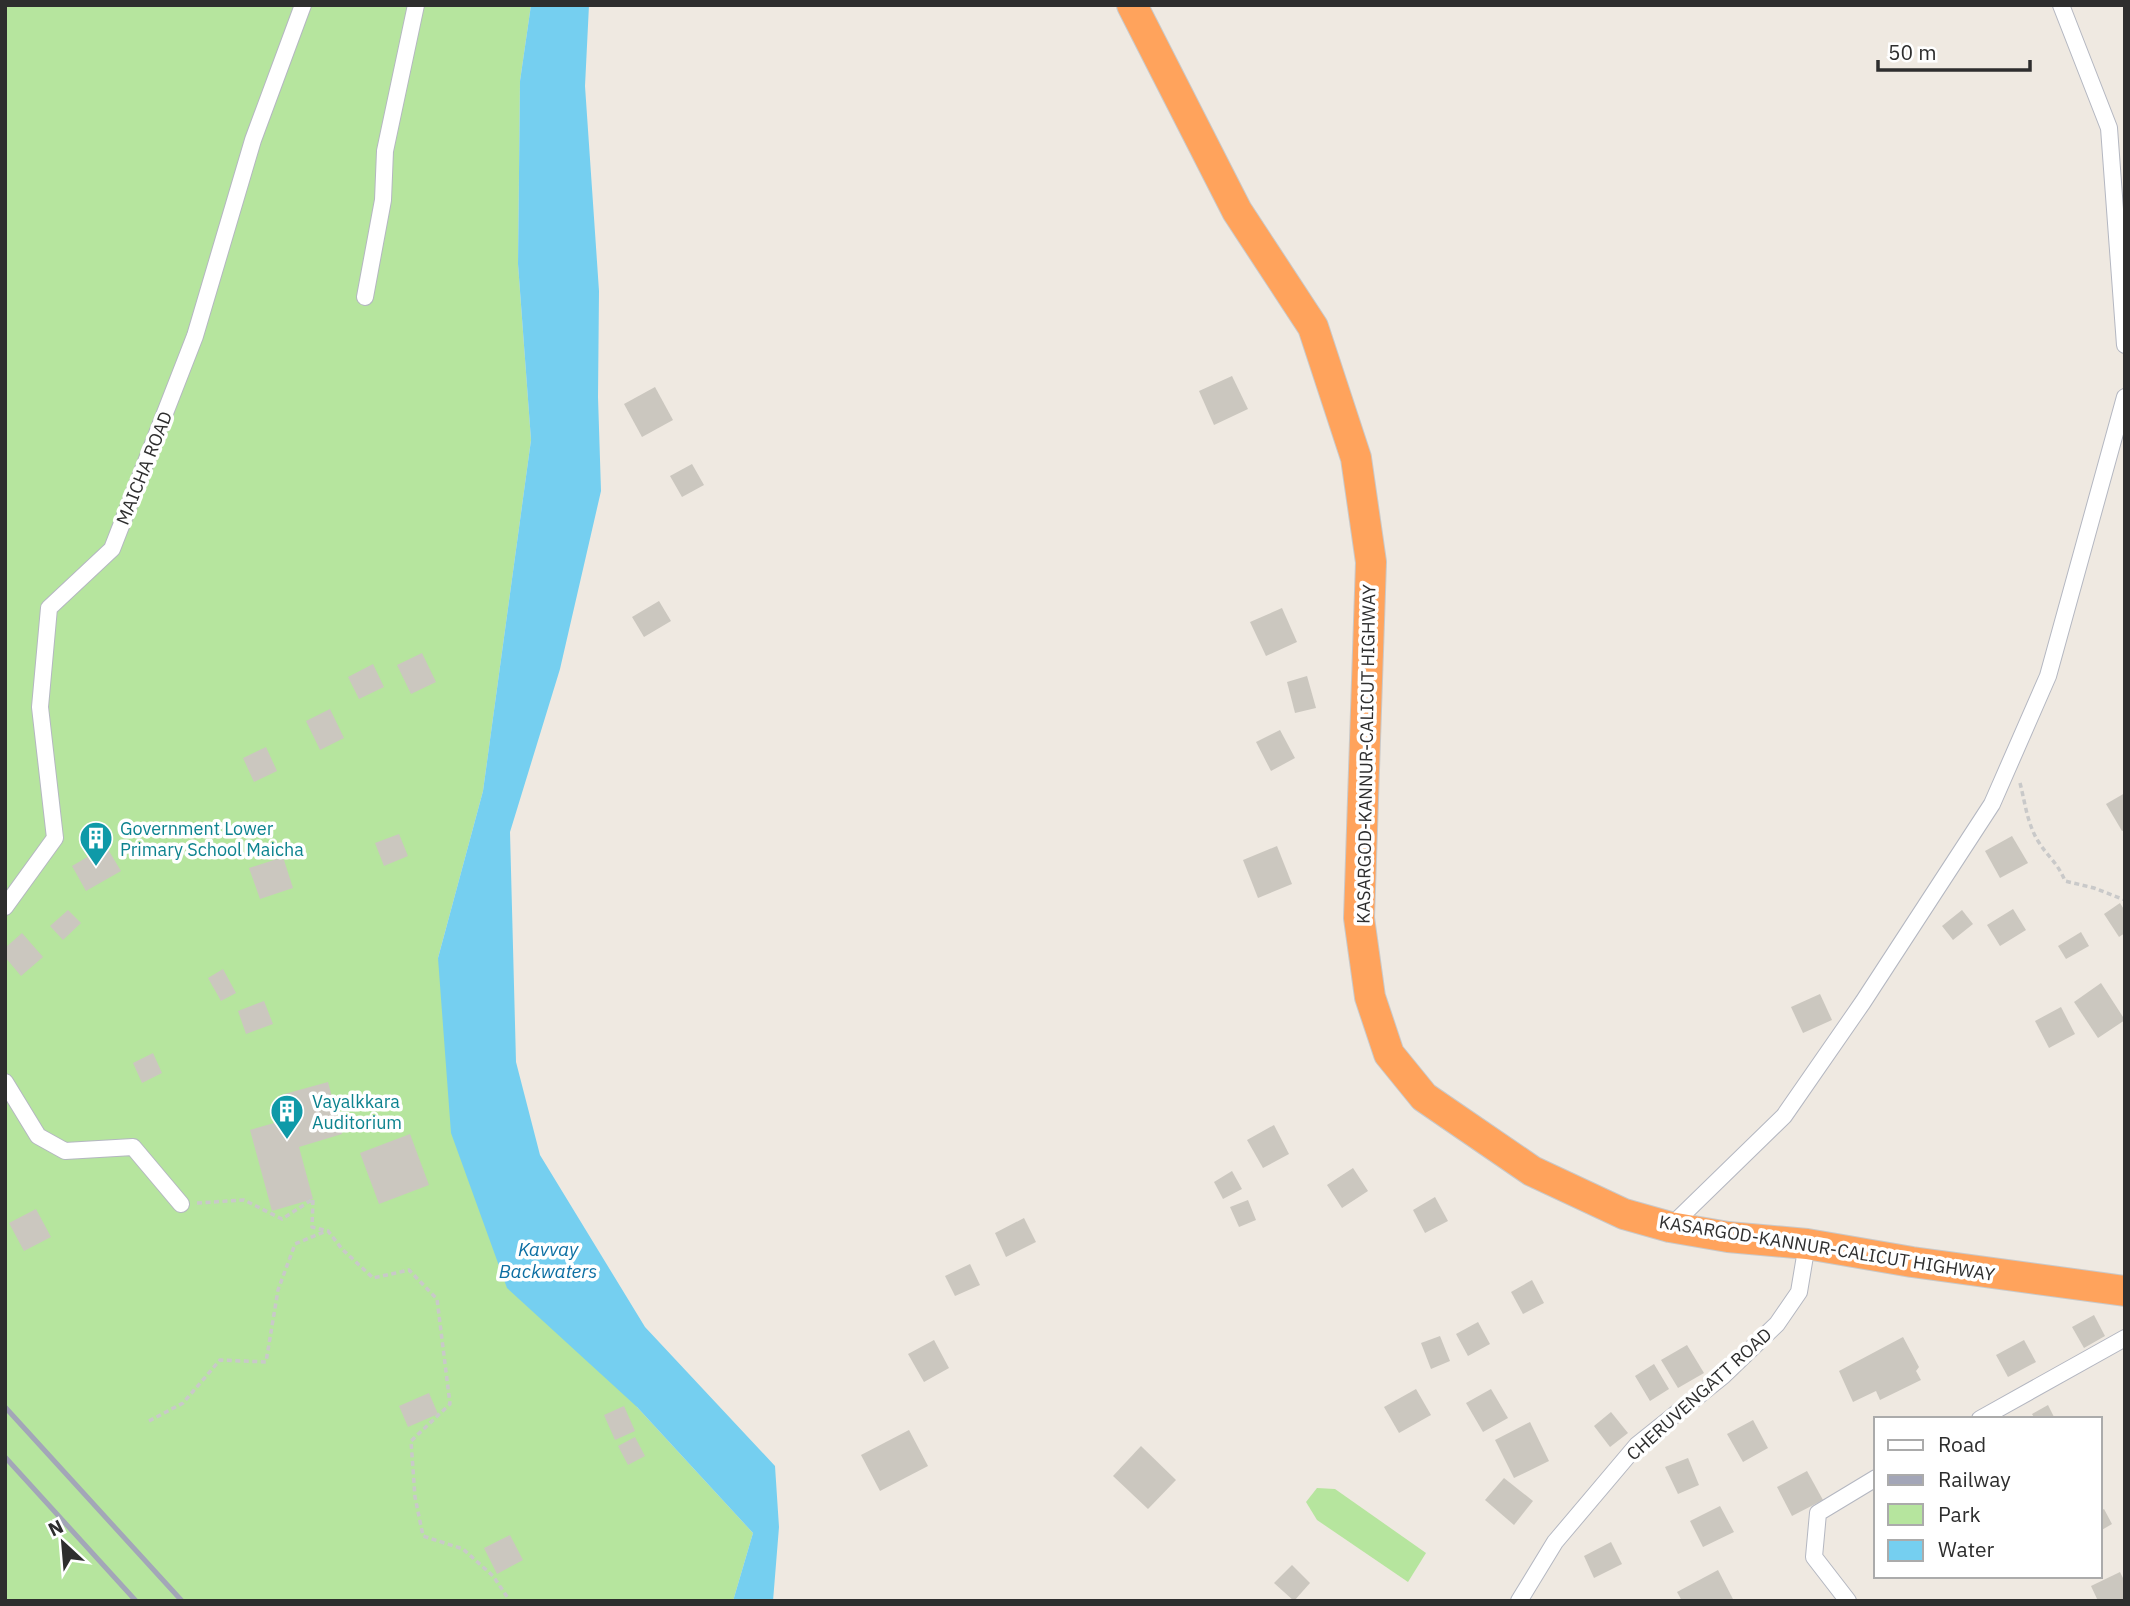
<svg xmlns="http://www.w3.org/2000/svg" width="2130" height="1606" font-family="'IBM Plex Sans',sans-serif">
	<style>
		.green { fill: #b6e59e }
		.water { fill: #75cff0 }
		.building { fill: #cbc7bf }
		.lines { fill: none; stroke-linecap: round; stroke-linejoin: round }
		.street-casing { stroke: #b4b7c1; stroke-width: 18 }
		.highway-casing { stroke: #c9c9c9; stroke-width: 32 }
		.path { stroke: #c9c9c9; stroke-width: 3.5; stroke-dasharray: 5 3.5; stroke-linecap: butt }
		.street { stroke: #fff; stroke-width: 16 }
		.highway { stroke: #ffa35c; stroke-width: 30 }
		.rail { stroke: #a3a6b8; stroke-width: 5 }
		.labels { text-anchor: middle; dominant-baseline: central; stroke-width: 7; stroke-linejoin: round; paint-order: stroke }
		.street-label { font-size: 18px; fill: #2e2e2e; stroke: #fff }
		.culture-label { font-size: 18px; fill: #0d838f; stroke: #fff; text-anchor: start }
		.water-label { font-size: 19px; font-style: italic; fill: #0d6fa3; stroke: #fff }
	</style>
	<rect width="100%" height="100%" fill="#efe9e1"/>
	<g class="green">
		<path d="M5 5H531L520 81 518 264 531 440 483 791 438 958 637 1407 753 1533 733 1601H5Z"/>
		<path d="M1317 1488 1335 1489 1426 1553 1408 1582 1317 1520 1306 1502Z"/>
	</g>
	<path class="water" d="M531 5H589L585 86 599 291 598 397 601 491 560 669 510 832 516 1062 540 1155 645 1327 775 1466 779 1527 773 1601H733L753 1533 637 1407 507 1288 451 1133 438 958 483 791 531 440 518 264 520 81Z"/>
	<g class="building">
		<path d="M1232 376 1248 409 1214 425 1199 391Z"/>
		<path d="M655 387 673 420 642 437 624 404Z"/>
		<path d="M692 464 704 485 682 497 670 476Z"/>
		<path d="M659 601 671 621 644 637 632 617Z"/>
		<path d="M1282 608 1297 642 1266 656 1250 622Z"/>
		<path d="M422 653 436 682 411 694 397 665Z"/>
		<path d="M373 664 384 687 359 699 348 677Z"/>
		<path d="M1307 676 1316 708 1295 713 1287 682Z"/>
		<path d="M330 709 344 738 320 750 306 721Z"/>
		<path d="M1280 730 1295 758 1271 771 1256 742Z"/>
		<path d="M266 747 277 771 254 782 243 758Z"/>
		<path d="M2125 793V830L2122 831 2106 804Z"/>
		<path d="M399 834 408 856 384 866 375 843Z"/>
		<path d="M2012 836 2028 863 2000 878 1985 851Z"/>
		<path d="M106 846 121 871 86 891 72 866Z"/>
		<path d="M1277 846 1292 884 1258 898 1243 860Z"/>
		<path d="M283 857 293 888 260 899 249 868Z"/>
		<path d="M2120 903 2125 911V933L2119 937 2104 914Z"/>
		<path d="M2013 909 2026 930 2000 946 1987 925Z"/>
		<path d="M68 910 81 923 63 940 50 926Z"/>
		<path d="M1962 910 1973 924 1953 940 1942 926Z"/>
		<path d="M2081 932 2089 946 2066 959 2058 946Z"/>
		<path d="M22 933 43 957 21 976 5 957V948Z"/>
		<path d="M223 969 236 993 221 1001 208 978Z"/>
		<path d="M2101 983 2125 1020 2098 1038 2074 1002Z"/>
		<path d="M1820 994 1832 1020 1803 1033 1791 1007Z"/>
		<path d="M264 1001 273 1024 246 1034 238 1011Z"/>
		<path d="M2061 1007 2075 1034 2049 1048 2035 1021Z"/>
		<path d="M153 1053 162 1073 142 1083 133 1063Z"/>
		<path d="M328 1082 342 1134 299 1147 313 1199 272 1211 250 1130 288 1119 281 1095Z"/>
		<path d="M1274 1125 1289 1154 1263 1168 1247 1140Z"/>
		<path d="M410 1134 429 1185 379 1204 360 1153Z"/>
		<path d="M1353 1168 1368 1191 1342 1208 1327 1185Z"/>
		<path d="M1232 1171 1242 1189 1223 1199 1214 1182Z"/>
		<path d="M1435 1197 1448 1221 1425 1233 1413 1210Z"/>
		<path d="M1248 1200 1256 1220 1239 1227 1230 1207Z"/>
		<path d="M36 1209 51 1237 24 1251 9 1223Z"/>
		<path d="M1024 1218 1036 1242 1006 1257 995 1233Z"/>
		<path d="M970 1264 980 1285 955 1296 945 1276Z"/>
		<path d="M1532 1280 1544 1303 1523 1314 1511 1292Z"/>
		<path d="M2094 1315 2105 1336 2084 1348 2072 1327Z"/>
		<path d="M1478 1322 1490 1344 1468 1356 1456 1334Z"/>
		<path d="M1440 1336 1450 1361 1431 1369 1421 1343Z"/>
		<path d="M1903 1337 1919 1367 1916 1371 1921 1380 1880 1400 1876 1391 1853 1402 1839 1371Z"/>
		<path d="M934 1340 949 1368 924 1382 908 1354Z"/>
		<path d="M2024 1340 2036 1362 2008 1377 1996 1355Z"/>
		<path d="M1687 1345 1704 1373 1678 1388 1661 1360Z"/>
		<path d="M1654 1364 1669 1389 1650 1401 1635 1376Z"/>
		<path d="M1416 1389 1431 1415 1399 1433 1384 1407Z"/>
		<path d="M1491 1389 1508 1418 1483 1432 1466 1403Z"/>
		<path d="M429 1393 438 1414 408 1427 399 1406Z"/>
		<path d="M2048 1405 2055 1419H2035L2032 1414Z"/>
		<path d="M624 1406 635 1431 615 1440 604 1415Z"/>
		<path d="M1611 1412 1628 1433 1610 1447 1594 1426Z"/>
		<path d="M1753 1420 1768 1448 1743 1462 1727 1434Z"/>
		<path d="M1530 1422 1549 1461 1514 1478 1495 1440Z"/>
		<path d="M909 1430 928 1466 880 1491 861 1455Z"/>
		<path d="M635 1437 645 1456 628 1465 618 1446Z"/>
		<path d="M1141 1446 1176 1480 1148 1509 1113 1476Z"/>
		<path d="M1688 1458 1699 1485 1678 1494 1665 1467Z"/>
		<path d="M1807 1471 1823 1500 1792 1516 1777 1487Z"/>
		<path d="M1504 1478 1533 1501 1514 1525 1485 1500Z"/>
		<path d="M1720 1506 1734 1532 1703 1547 1690 1521Z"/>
		<path d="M2104 1509 2112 1524 2100 1531V1511Z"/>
		<path d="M510 1535 523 1560 497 1574 484 1548Z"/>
		<path d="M1611 1542 1622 1564 1594 1578 1584 1556Z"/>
		<path d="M1292 1565 1310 1583 1294 1601 1274 1583Z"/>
		<path d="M1718 1570 1734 1601H1682L1677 1592Z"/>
		<path d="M2120 1572 2125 1582V1601H2098L2091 1586Z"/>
	</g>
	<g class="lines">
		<defs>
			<g id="street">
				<path d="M2061 5 2109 128 2125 345"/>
				<path d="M365 297 383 200 385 151 416 5"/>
				<path d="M5 907 55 838 40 707 49 608 112 549 195 336 253 140 303 5"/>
				<path d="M5 1082 38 1136 65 1151 133 1147 181 1204"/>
				<path d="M1670 1227 1784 1116 1863 1002 1992 804 2048 676 2125 397"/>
				<path d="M1980 1419 2125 1338"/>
				<path d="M1519 1601 1555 1542 1637 1445 1723 1376 1777 1324 1799 1292 1807 1244"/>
				<path d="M1848 1601 1814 1557 1818 1513 1876 1478"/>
			</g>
			<path id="highway" d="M1132 5 1237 211 1313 327 1356 458 1371 562 1359 918 1370 997 1389 1054 1424 1097 1532 1171 1624 1214 1670 1227 1728 1237 1807 1244 1912 1262 2125 1291"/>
		</defs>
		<use href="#street" class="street-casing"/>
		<use href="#highway" class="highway-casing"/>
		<g class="path">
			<path d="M2020 783C2025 802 2027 823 2038 841 2047 856 2058 863 2065 881L2094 888 2125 900"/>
			<path d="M197 1203 244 1200 282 1219 313 1199 312 1227 328 1231 342 1249 373 1278 409 1270 437 1299 450 1404 411 1441 415 1497 423 1536 463 1549 493 1576 510 1601"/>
			<path d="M149 1421 183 1403 220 1360 266 1362 278 1290 295 1244 326 1231"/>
		</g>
		<use href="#street" class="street"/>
		<use href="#highway" class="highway"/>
		<g class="rail">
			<path d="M5 1407 182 1601"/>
			<path d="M5 1457 136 1601"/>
		</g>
	</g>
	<defs>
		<symbol id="building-pin" viewBox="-11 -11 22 30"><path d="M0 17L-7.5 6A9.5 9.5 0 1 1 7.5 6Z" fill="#0f9aa8" stroke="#fff"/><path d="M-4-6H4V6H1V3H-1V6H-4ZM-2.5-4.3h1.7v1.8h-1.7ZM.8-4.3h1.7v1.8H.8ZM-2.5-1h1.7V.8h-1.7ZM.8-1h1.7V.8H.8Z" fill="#fff"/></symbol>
	</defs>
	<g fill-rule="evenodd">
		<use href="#building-pin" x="77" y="819" width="38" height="52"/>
		<use href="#building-pin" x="268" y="1092" width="38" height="52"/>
	</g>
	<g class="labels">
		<g class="street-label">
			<text transform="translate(144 468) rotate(-68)">MAICHA ROAD</text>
			<text transform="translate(1366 754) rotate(-89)">KASARGOD-KANNUR-CALICUT HIGHWAY</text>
			<text transform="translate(1827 1248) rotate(9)">KASARGOD-KANNUR-CALICUT HIGHWAY</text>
			<text transform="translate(1699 1394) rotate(-42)">CHERUVENGATT ROAD</text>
		</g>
		<g class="culture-label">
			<text x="120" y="828">Government Lower<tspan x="120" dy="21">Primary School Maicha</tspan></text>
			<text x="312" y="1101">Vayalkkara<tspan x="312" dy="21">Auditorium</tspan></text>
		</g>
		<g class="water-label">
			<text x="548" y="1249">Kavvay<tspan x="548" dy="22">Backwaters</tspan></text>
		</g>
	</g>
	<rect width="2130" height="1606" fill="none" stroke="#2e2e2e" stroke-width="14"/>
	<rect x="1874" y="1417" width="228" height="161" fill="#ffffff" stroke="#ababab" stroke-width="2"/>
	<rect x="1888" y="1440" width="35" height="10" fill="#ffffff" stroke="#ababab" stroke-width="2"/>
	<text x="1938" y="1452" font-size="21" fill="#2e2e2e">Road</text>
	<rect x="1888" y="1475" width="35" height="10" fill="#a3a6b8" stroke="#ababab" stroke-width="2"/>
	<text x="1938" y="1487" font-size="21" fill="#2e2e2e">Railway</text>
	<rect x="1888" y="1504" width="35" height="21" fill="#b6e59e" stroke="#ababab" stroke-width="2"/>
	<text x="1938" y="1522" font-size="21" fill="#2e2e2e">Park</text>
	<rect x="1888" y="1540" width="35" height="21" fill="#75cff0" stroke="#ababab" stroke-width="2"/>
	<text x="1938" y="1557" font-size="21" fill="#2e2e2e">Water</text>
	<g transform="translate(63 1543) rotate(334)" stroke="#ffffff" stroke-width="5" paint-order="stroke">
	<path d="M0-5L12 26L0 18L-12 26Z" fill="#2e2e2e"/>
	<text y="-10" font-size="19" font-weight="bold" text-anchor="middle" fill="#2e2e2e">N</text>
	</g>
	<path d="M1878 60v10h152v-10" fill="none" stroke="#2e2e2e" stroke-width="3.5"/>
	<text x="1888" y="60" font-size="21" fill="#2e2e2e" stroke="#ffffff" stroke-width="5" paint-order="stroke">50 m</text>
</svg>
